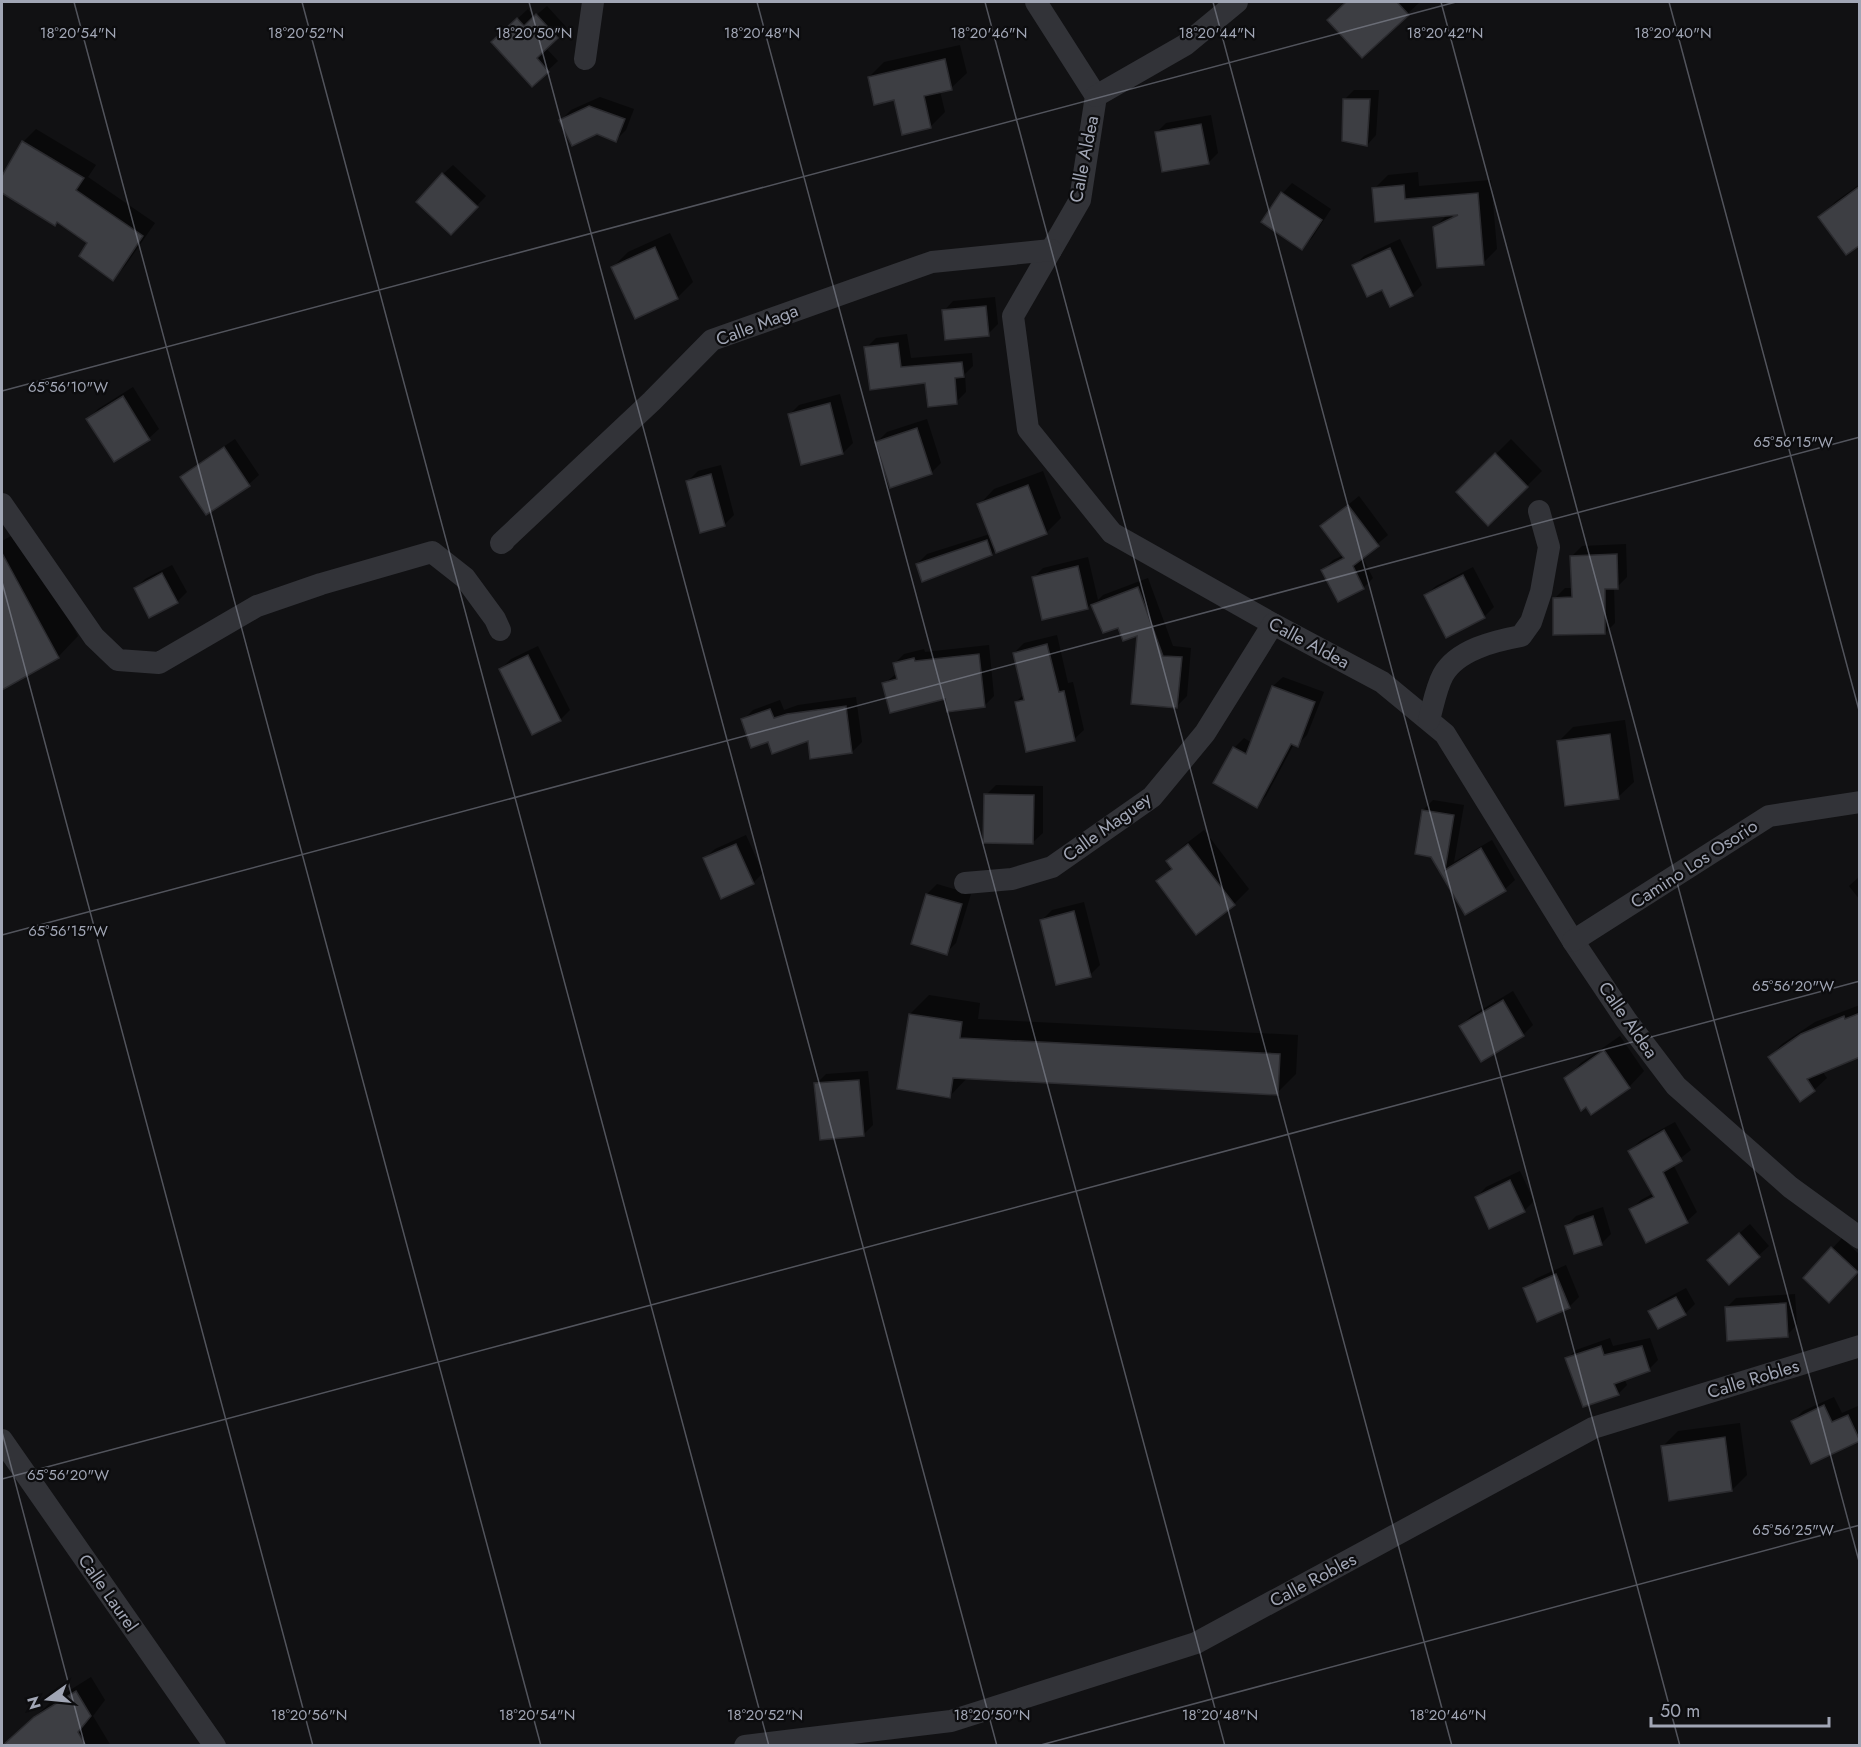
<svg xmlns="http://www.w3.org/2000/svg" width="1861" height="1747" font-family="Jost,sans-serif">
	<style>
		.shadow { fill: #0007 }
		.building { fill: #3d3e43; stroke: #2b2b2f; stroke-width: 1.5 }
		.lines { fill: none; stroke-linecap: round; stroke-linejoin: round }
		.minor { stroke: #323338; stroke-width: 22 }
		.ticks { fill: none; stroke: #a1a6b5; stroke-width: 1.5; stroke-opacity: 0.45 }
		.labels { text-anchor: middle; dominant-baseline: central; stroke-width: 4.5; stroke-linejoin: round; paint-order: stroke }
		.street-label { font-size: 18px; fill: #a1a6b5; stroke: #0c0c0e }
		.ticks-label { font-size: 15px; text-anchor: middle; fill: #a1a6b5; stroke: #0c0c0e; stroke-width: 4.5; stroke-linejoin: round; paint-order: stroke }
	</style>
	<rect width="100%" height="100%" fill="#111113"/>
	<g class="shadow">
		<path d="M1348 2H1420L1362 56 1329 20Z"/>
		<path d="M547 6 567 28 546 48 558 61 532 85 503 32 528 9 534 17Z"/>
		<path d="M960 45 967 73 951 88 940 91 945 112 930 127 869 77 884 62Z"/>
		<path d="M1354 90H1379L1376 135 1367 145 1344 100Z"/>
		<path d="M600 97 634 109 626 130 616 140 561 120 571 110Z"/>
		<path d="M1211 115 1218 153 1208 163 1156 133 1166 123Z"/>
		<path d="M36 129 96 165 88 177 155 223 125 266 113 279 90 243 58 221 55 224 2 192V178L23 142Z"/>
		<path d="M453 165 486 196 451 233 443 174Z"/>
		<path d="M1418 172 1419 186 1491 180 1497 249 1483 263 1435 227 1448 214 1374 189 1388 175Z"/>
		<path d="M1292 183 1331 209 1312 238 1302 248 1263 222 1283 193Z"/>
		<path d="M1860 184V243L1820 218 1835 202Z"/>
		<path d="M670 233 693 282 678 297 635 317 613 267 628 252Z"/>
		<path d="M1400 239 1422 285 1412 295 1383 288 1354 266 1364 256Z"/>
		<path d="M995 297 998 324 988 334 944 311 953 301Z"/>
		<path d="M907 334 911 358 972 353 973 366 965 374 966 392 956 402 927 381 866 348 876 338Z"/>
		<path d="M133 387 159 429 149 438 88 419 98 409Z"/>
		<path d="M840 394 853 443 843 453 802 463 789 415 799 405Z"/>
		<path d="M927 419 941 463 931 473 877 442 887 432Z"/>
		<path d="M235 439 259 475 249 484 207 513 182 477 192 468Z"/>
		<path d="M1511 439 1542 471 1489 524 1458 492Z"/>
		<path d="M721 465 734 515 724 525 688 481 698 471Z"/>
		<path d="M1043 471 1061 518 1046 533 996 549 992 554 917 564 927 554 990 534 979 505 994 489Z"/>
		<path d="M1359 496 1388 535 1362 557 1373 578 1363 588 1338 600 1323 570 1333 560 1344 555 1322 526Z"/>
		<path d="M20 531 78 636 58 657 2 688V541Z"/>
		<path d="M1626 544 1627 577 1617 587H1614L1615 623 1605 633 1555 598 1565 588H1573L1572 556 1582 546Z"/>
		<path d="M1088 557 1098 600 1103 595 1148 578 1173 646 1191 648 1187 696 1177 706 1138 634 1119 626 1104 631 1092 603 1087 608 1033 578 1043 568Z"/>
		<path d="M172 565 187 592 177 602 135 589 145 579Z"/>
		<path d="M1473 567 1494 607 1484 617 1426 595 1436 586Z"/>
		<path d="M1057 635 1068 683 1073 682 1084 730 1074 739 1016 702 1024 694 1014 653 1024 643Z"/>
		<path d="M989 645 994 696 984 706 884 684 897 673 894 664 904 654 924 649 925 652Z"/>
		<path d="M538 646 570 710 560 720 501 669 511 659Z"/>
		<path d="M1283 677 1324 692 1307 735 1297 745 1294 744 1266 796 1257 806 1234 748 1244 738 1252 743 1273 686Z"/>
		<path d="M856 697 862 742 852 752 809 739 769 740 743 720 753 710 780 700 784 710 798 705Z"/>
		<path d="M1625 720 1634 782 1618 797 1558 742 1573 727Z"/>
		<path d="M996 785 1043 786V833L1033 842 986 795Z"/>
		<path d="M1433 800 1464 805 1454 862 1492 840 1515 880 1505 889 1466 913 1432 856 1423 810Z"/>
		<path d="M1204 830 1249 889 1234 904 1158 881 1172 867 1168 861 1183 846Z"/>
		<path d="M746 835 763 873 753 883 705 858 715 849Z"/>
		<path d="M1860 876V900L1849 886Z"/>
		<path d="M937 884 971 894 956 943 946 953 927 894Z"/>
		<path d="M1084 902 1100 965 1090 975 1042 920 1052 910Z"/>
		<path d="M1513 991 1533 1025 1523 1035 1481 1060 1461 1026 1471 1016Z"/>
		<path d="M929 995 980 1003 978 1019 1298 1035 1296 1074 1277 1093 968 1077 950 1096 910 1014Z"/>
		<path d="M1860 1005V1056L1822 1071 1827 1078 1814 1090 1770 1057 1782 1044 1815 1022Z"/>
		<path d="M1620 1036 1644 1071 1629 1087 1592 1113 1566 1079 1581 1063Z"/>
		<path d="M868 1071 873 1125 863 1135 816 1084 826 1074Z"/>
		<path d="M1675 1122 1691 1150 1673 1164 1697 1212 1687 1221 1631 1210 1641 1200 1654 1193 1630 1151 1640 1141Z"/>
		<path d="M1520 1171 1534 1201 1524 1211 1477 1197 1486 1187Z"/>
		<path d="M1603 1207 1611 1234 1602 1243 1575 1252 1566 1226 1576 1216Z"/>
		<path d="M1750 1224 1769 1246 1729 1282 1719 1251Z"/>
		<path d="M1842 1238 1860 1255V1269L1839 1291 1805 1278Z"/>
		<path d="M1566 1265 1579 1297 1569 1307 1525 1289 1535 1279Z"/>
		<path d="M1686 1288 1695 1304 1685 1314 1650 1311 1660 1302Z"/>
		<path d="M1795 1294 1797 1325 1787 1335 1726 1308 1736 1298Z"/>
		<path d="M1610 1338 1613 1346 1650 1338 1658 1360 1649 1369 1624 1378 1627 1385 1618 1394 1567 1359 1576 1350Z"/>
		<path d="M1834 1397 1842 1413 1858 1406 1860 1439 1812 1462 1793 1421 1803 1411Z"/>
		<path d="M1740 1423 1747 1475 1732 1490 1663 1446 1678 1431Z"/>
		<path d="M91 1677 105 1700 93 1716 111 1746H3L51 1702Z"/>
	</g>
	<g class="building">
		<path d="M1346 2H1397L1409 15 1362 58 1327 20Z"/>
		<path d="M536 14 558 38 537 58 549 72 532 87 491 42 517 18 524 26Z"/>
		<path d="M945 59 952 90 924 96 931 128 902 135 894 100 874 105 868 77Z"/>
		<path d="M1343 99H1370L1367 146 1342 141Z"/>
		<path d="M589 106 625 119 616 142 597 134 572 146 559 120Z"/>
		<path d="M1201 124 1209 164 1162 172 1155 132Z"/>
		<path d="M22 141 84 178 76 190 143 236 113 281 79 256 87 243 57 222 55 226 2 193V176Z"/>
		<path d="M442 173 478 207 451 235 416 202Z"/>
		<path d="M1404 185 1405 199 1478 193 1484 265 1437 268 1433 227 1458 215 1375 222 1372 188Z"/>
		<path d="M1860 186V245L1846 255 1818 217Z"/>
		<path d="M1281 192 1322 220 1302 250 1261 222Z"/>
		<path d="M655 247 678 299 635 319 611 267Z"/>
		<path d="M1390 248 1413 296 1390 307 1382 290 1367 297 1352 265Z"/>
		<path d="M986 306 989 336 945 340 942 310Z"/>
		<path d="M898 343 901 367 962 362 964 377 955 378 957 404 928 407 925 383 870 390 864 347Z"/>
		<path d="M123 396 150 440 114 462 86 419Z"/>
		<path d="M830 403 843 454 801 465 788 414Z"/>
		<path d="M917 428 932 474 890 488 875 442Z"/>
		<path d="M224 447 250 486 206 515 180 477Z"/>
		<path d="M1495 453 1528 487 1488 526 1456 492Z"/>
		<path d="M711 474 725 526 700 533 686 481Z"/>
		<path d="M1028 485 1047 534 996 553 977 504Z"/>
		<path d="M1348 505 1379 546 1353 566 1364 589 1338 602 1321 570 1344 558 1320 526Z"/>
		<path d="M987 540 992 555 922 582 916 564Z"/>
		<path d="M2 553 59 658 2 690Z"/>
		<path d="M1617 554 1618 589H1605V634L1553 635V598L1572 597 1570 556Z"/>
		<path d="M1078 566 1088 609 1042 620 1032 577Z"/>
		<path d="M162 573 178 603 149 618 134 588Z"/>
		<path d="M1463 575 1485 618 1446 638 1424 595Z"/>
		<path d="M1138 587 1163 656 1182 657 1177 708 1131 704 1137 636 1123 641 1118 628 1103 633 1091 605Z"/>
		<path d="M1047 644 1059 692 1064 691 1075 741 1026 752 1015 702 1024 700 1013 653Z"/>
		<path d="M979 654 985 707 947 712 945 699 890 713 882 683 897 679 893 663 914 658 915 661Z"/>
		<path d="M528 655 561 721 532 735 499 669Z"/>
		<path d="M1272 686 1315 702 1298 747 1291 744 1257 808 1213 783 1233 747 1246 754Z"/>
		<path d="M846 706 852 753 810 759 808 741 772 754 768 742 751 748 741 719 770 709 774 718 787 714Z"/>
		<path d="M1610 734 1619 799 1565 806 1557 741Z"/>
		<path d="M984 794 1034 795 1033 844 983 843Z"/>
		<path d="M1422 810 1454 815 1445 870 1481 848 1506 891 1465 915 1431 857 1415 854Z"/>
		<path d="M736 844 754 884 721 899 703 858Z"/>
		<path d="M1188 844 1235 905 1196 935 1156 881 1172 869 1166 861Z"/>
		<path d="M926 894 962 904 947 955 911 944Z"/>
		<path d="M1074 911 1091 977 1056 985 1040 920Z"/>
		<path d="M1503 1000 1524 1036 1481 1062 1459 1026Z"/>
		<path d="M1860 1013V1057L1807 1079 1815 1091 1800 1102 1768 1057 1801 1034 1844 1016 1845 1019Z"/>
		<path d="M909 1014 962 1022 960 1038 1280 1054 1278 1095 953 1078 950 1098 897 1089Z"/>
		<path d="M1604 1050 1630 1088 1591 1115 1586 1107 1581 1111 1564 1078Z"/>
		<path d="M859 1080 864 1136 820 1140 814 1083Z"/>
		<path d="M1664 1130 1682 1161 1663 1172 1688 1223 1646 1243 1629 1209 1654 1197 1628 1151Z"/>
		<path d="M1510 1180 1525 1212 1489 1229 1475 1197Z"/>
		<path d="M1593 1216 1602 1245 1574 1254 1565 1226Z"/>
		<path d="M1739 1233 1760 1257 1729 1285 1707 1260Z"/>
		<path d="M1831 1247 1858 1272 1829 1303 1803 1278Z"/>
		<path d="M1556 1274 1570 1308 1537 1322 1523 1288Z"/>
		<path d="M1676 1297 1686 1315 1658 1329 1648 1311Z"/>
		<path d="M1786 1303 1788 1337 1727 1341 1725 1307Z"/>
		<path d="M1601 1346 1604 1355 1642 1346 1650 1371 1614 1384 1619 1395 1583 1407 1565 1358Z"/>
		<path d="M1824 1405 1832 1422 1848 1415 1860 1441 1811 1464 1791 1421Z"/>
		<path d="M1725 1437 1732 1491 1669 1501 1661 1446Z"/>
		<path d="M76 1691 91 1716 78 1732 86 1746H2L34 1717Z"/>
	</g>
	<g class="lines">
		<g class="minor">
			<path d="M1036 2 1096 96 1080 200 1013 316 1028 429 1112 533 1273 624 1382 682 1445 734 1573 941 1626 1020 1676 1086 1790 1187 1860 1238"/>
			<path d="M585 59 593 2"/>
			<path d="M1096 96 1185 45 1237 2"/>
			<path d="M2 504 94 637 118 660 159 663 257 606 321 584 432 552 465 578 495 619 500 630"/>
			<path d="M504 541 501 543 652 401 712 340 932 262 1051 250"/>
			<path d="M1429 720C1433 706 1436 688 1443 675 1457 650 1494 641 1521 636L1531 622 1541 592 1549 547 1539 511"/>
			<path d="M965 883 1012 879 1052 867 1152 797 1205 733 1273 624"/>
			<path d="M1573 941 1769 816 1860 802"/>
			<path d="M2 1440 215 1746"/>
			<path d="M745 1746 951 1721 1196 1643 1593 1428 1860 1346"/>
		</g>
	</g>
	<path class="ticks" d="M74 2 541 1746M302 2 769 1746M529 2 997 1746M757 2 1225 1746M985 2 1452 1746M1213 2 1680 1746M1441 2 1860 1565M1669 2 1860 714M2 391 1456 2M2 582 313 1746M2 935 1860 437M2 1432 85 1746M2 1479 1860 981M1037 1746 1860 1525"/>
	<g class="labels">
		<g class="street-label">
			<text transform="translate(1084 159) rotate(-79)">Calle Aldea</text>
			<text transform="translate(757 325) rotate(-21)">Calle Maga</text>
			<text transform="translate(1309 643) rotate(28)">Calle Aldea</text>
			<text transform="translate(1107 827) rotate(-36)">Calle Maguey</text>
			<text transform="translate(1694 864) rotate(-33)">Camino Los Osorio</text>
			<text transform="translate(1628 1020) rotate(55)">Calle Aldea</text>
			<text transform="translate(1753 1379) rotate(-17)">Calle Robles</text>
			<text transform="translate(1313 1580) rotate(-28)">Calle Robles</text>
			<text transform="translate(108 1593) rotate(55)">Calle Laurel</text>
		</g>
	</g>
	<g class="ticks-label">
		<text x="1445" y="38">18°20'42"N</text>
		<text x="1673" y="38">18°20'40"N</text>
		<text x="78" y="38">18°20'54"N</text>
		<text x="306" y="38">18°20'52"N</text>
		<text x="534" y="38">18°20'50"N</text>
		<text x="762" y="38">18°20'48"N</text>
		<text x="989" y="38">18°20'46"N</text>
		<text x="1217" y="38">18°20'44"N</text>
		<text x="68" y="392">65°56'10"W</text>
		<text x="1793" y="447">65°56'15"W</text>
		<text x="68" y="936">65°56'15"W</text>
		<text x="1793" y="991">65°56'20"W</text>
		<text x="68" y="1480">65°56'20"W</text>
		<text x="1793" y="1535">65°56'25"W</text>
		<text x="309" y="1720">18°20'56"N</text>
		<text x="537" y="1720">18°20'54"N</text>
		<text x="765" y="1720">18°20'52"N</text>
		<text x="992" y="1720">18°20'50"N</text>
		<text x="1220" y="1720">18°20'48"N</text>
		<text x="1448" y="1720">18°20'46"N</text>
	</g>
	<rect width="1861" height="1747" fill="none" stroke="#a1a6b5" stroke-width="6"/>
	<g transform="translate(48 1699) rotate(255)" stroke="#0c0c0e" stroke-width="4.5" paint-order="stroke">
	<path d="M0-4.5L10 22L0 15L-10 22Z" fill="#a1a6b5"/>
	<text y="-9" font-size="16" font-weight="bold" text-anchor="middle" fill="#a1a6b5">N</text>
	</g>
	<path d="M1651 1717v9h178v-9" fill="none" stroke="#a1a6b5" stroke-width="3"/>
	<text x="1660" y="1717" font-size="18" fill="#a1a6b5" stroke="#0c0c0e" stroke-width="4.5" paint-order="stroke">50 m</text>
</svg>
